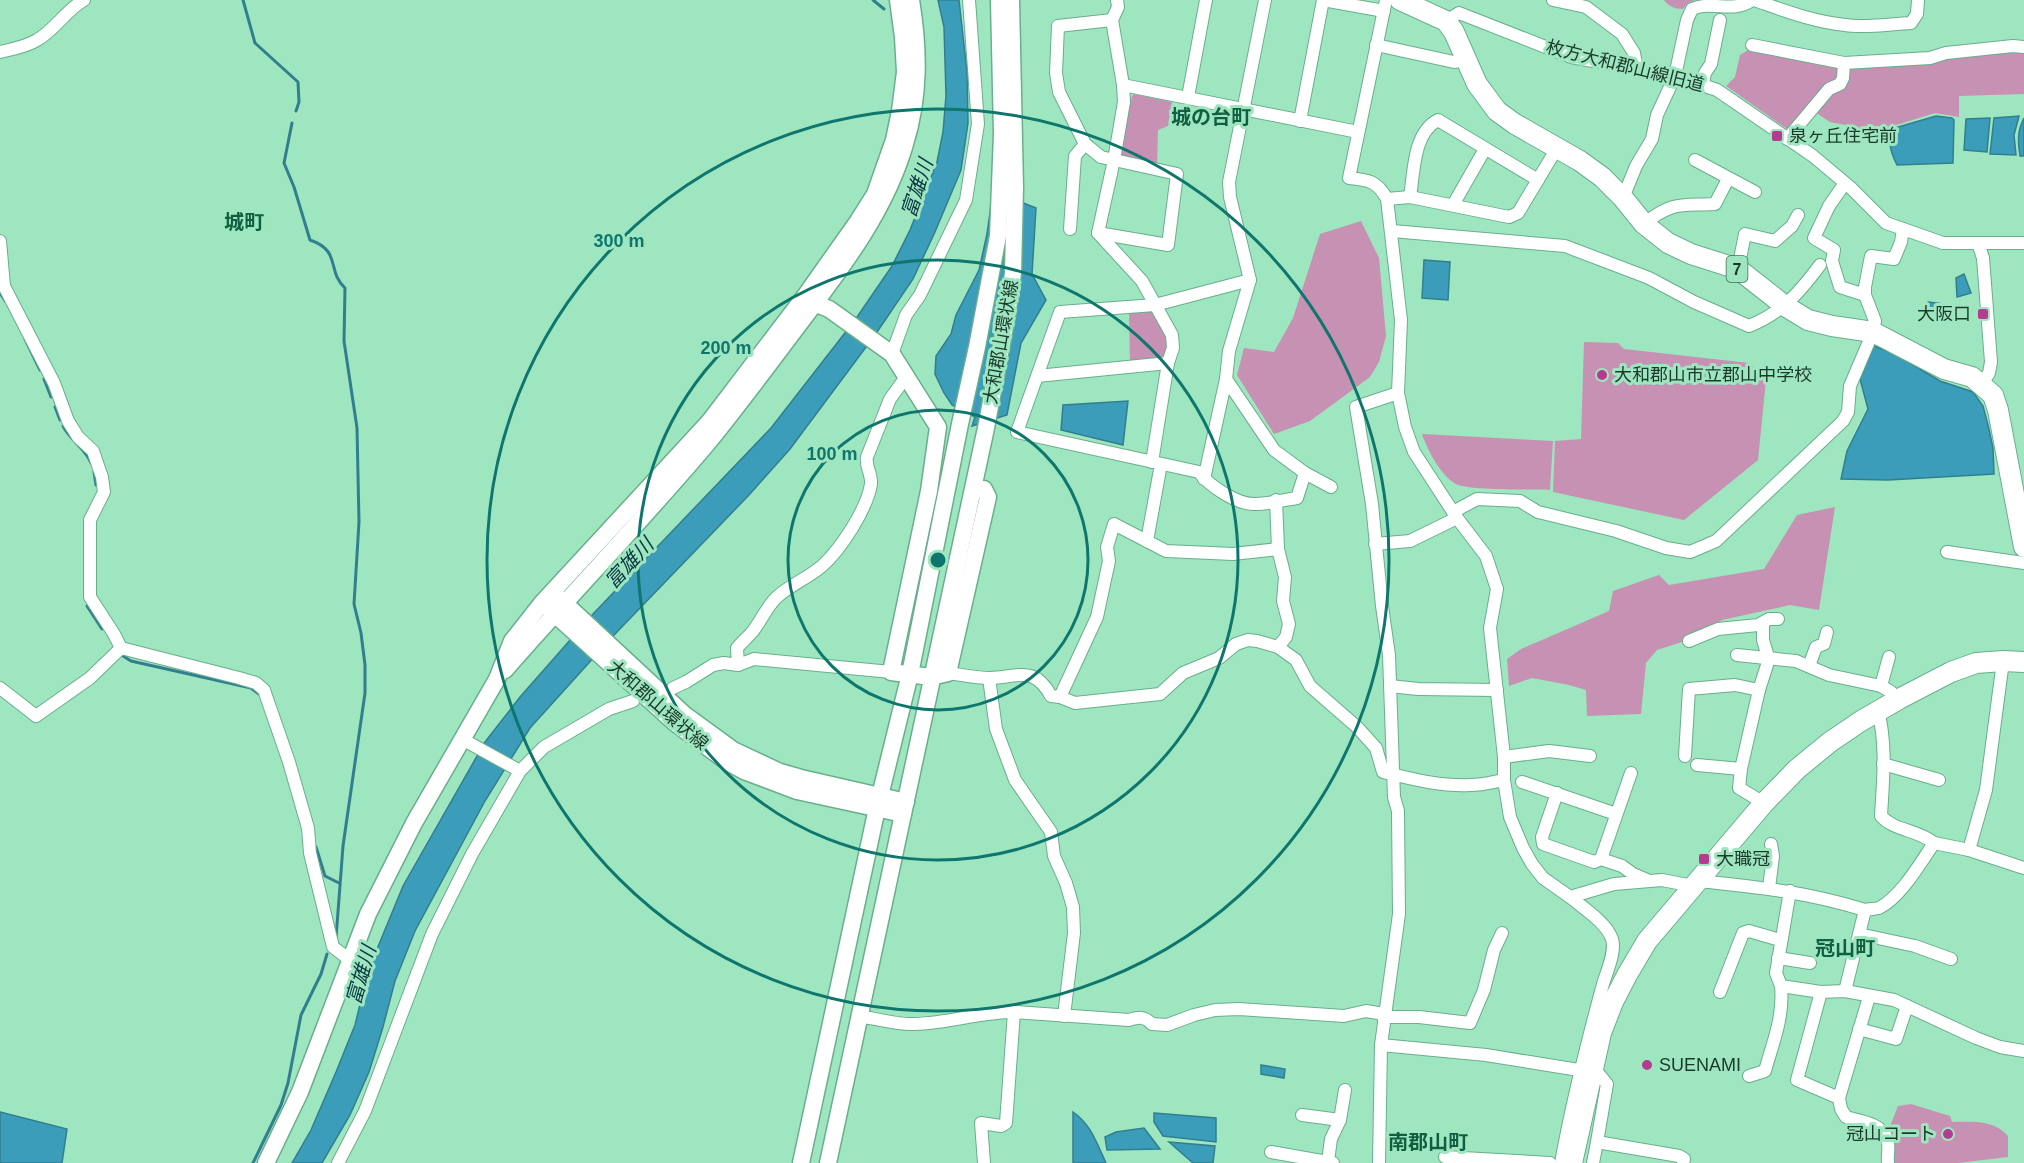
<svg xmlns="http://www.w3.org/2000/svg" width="2024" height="1163" font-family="Helvetica,'Noto Sans JP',sans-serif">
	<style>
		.green { fill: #c691b2 }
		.water { fill: #3b9db9; stroke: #317f8e; stroke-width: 1.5 }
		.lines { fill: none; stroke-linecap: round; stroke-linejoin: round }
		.stream { stroke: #317f8e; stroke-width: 3 }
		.street-casing { stroke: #68af8b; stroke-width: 14 }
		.secondary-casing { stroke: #68af8b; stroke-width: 19 }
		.primary-casing { stroke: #68af8b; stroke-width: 22 }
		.street { stroke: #fff; stroke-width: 12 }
		.secondary { stroke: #fff; stroke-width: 16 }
		.primary { stroke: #fff; stroke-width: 20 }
		.ring { fill: none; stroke: #0f766e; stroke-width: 3 }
		.poi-dot { fill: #b33c91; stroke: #9ee6c0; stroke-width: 2 }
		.labels { text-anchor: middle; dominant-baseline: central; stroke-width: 6; stroke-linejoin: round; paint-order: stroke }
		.shield { fill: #9ee6c0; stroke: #426d57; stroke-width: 1.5 }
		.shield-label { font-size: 16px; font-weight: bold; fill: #1b392a }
		.street-label { font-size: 18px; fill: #1b392a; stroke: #9ee6c0 }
		.poi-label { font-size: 18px; fill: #1b392a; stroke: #9ee6c0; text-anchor: start }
		.neighbourhood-label { font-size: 20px; font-weight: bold; fill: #105f40; stroke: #9ee6c0 }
		.water-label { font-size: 20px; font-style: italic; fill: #0a3743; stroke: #9ee6c0 }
		.centre { fill: #0f766e; stroke: #9ee6c0; stroke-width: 3 }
		.ring-label { font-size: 18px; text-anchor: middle; font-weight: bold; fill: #0f766e; stroke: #9ee6c0; stroke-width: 6; stroke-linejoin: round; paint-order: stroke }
	</style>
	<rect width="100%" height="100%" fill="#9ee6c0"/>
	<g class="green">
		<path d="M1664 0H1695L1688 3 1683 9C1675 9 1668 6 1664 0Z"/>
		<path d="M1748 50 1855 68 2018 51 2024 52V94L1959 96V117L1935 113 1893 126 1888 133 1830 122 1812 110 1797 136 1726 86 1735 77 1740 55Z"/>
		<path d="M1134 94 1172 102 1168 126 1158 130 1157 167 1122 156 1120 152 1132 96Z"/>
		<path d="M1361 221 1379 258 1386 336 1379 362 1370 377 1310 421 1274 434 1237 375 1244 348 1274 352 1293 318 1320 234Z"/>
		<path d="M1150 310 1170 342 1167 352 1160 361 1130 364 1129 312Z"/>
		<path d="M1584 342 1618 343 1624 349 1749 363 1766 380 1758 460 1684 520 1553 492 1555 441 1581 439Z"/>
		<path d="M1422 434 1553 441 1550 490C1532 489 1470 491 1456 484 1441 476 1427 449 1422 434Z"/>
		<path d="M1835 507 1819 610 1790 605 1722 620 1685 641 1657 650 1646 663 1641 714 1587 716 1586 690 1569 685 1532 678 1509 686 1507 659 1521 649 1609 611 1613 591 1659 575 1669 585 1764 569 1797 515Z"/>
		<path d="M1911 1104 1950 1116 1952 1122C1973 1122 1993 1119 2008 1136V1157L1958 1163H1890L1889 1129 1898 1106Z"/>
	</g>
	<g class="water">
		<path d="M938 0H959L967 72 968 123 961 170 935 232 913 279 875 335 790 449 749 495 615 634 530 728 485 801 415 931 395 981 383 1027 369 1072 350 1115 322 1163H292L311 1130 336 1072 355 1025 368 971 403 886 485 742 520 697 593 614 771 428 855 320 892 266 910 230 937 162 943 132 946 96 944 27Z"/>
		<path d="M1936 116 1952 118 1954 120 1953 163 1897 165C1891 153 1886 140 1895 128Z"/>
		<path d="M2019 116 2014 135 2016 155 1990 154 1994 118Z"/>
		<path d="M1990 118 1987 152 1964 150 1966 119Z"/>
		<path d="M2024 118V156H2020C2018 142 2017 131 2024 118Z"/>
		<path d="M993 191 1036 208 1032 274 1046 300 1021 343 1007 415 972 426 975 417 952 405 944 393 935 374 936 356 951 334 956 315 979 270 987 234Z"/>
		<path d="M1424 260 1450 262 1448 300 1422 298Z"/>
		<path d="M1964 274 1971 293 1957 297 1956 278Z"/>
		<path d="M1928 302 1943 304 1945 313 1944 315 1927 312Z"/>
		<path d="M1874 346 1895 354 1940 381 1973 392 1983 406 1988 425 1993 448 1994 474 1888 480 1841 479 1847 451 1868 409 1860 379Z"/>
		<path d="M1128 401 1123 445 1061 430 1063 405Z"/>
		<path d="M1261 1065 1285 1069 1284 1078 1261 1074Z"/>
		<path d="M0 1112 67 1129 62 1163H0Z"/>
		<path d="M1073 1112C1091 1124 1097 1144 1106 1163H1073Z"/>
		<path d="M1154 1113 1216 1118V1142L1163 1136 1154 1122Z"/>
		<path d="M1144 1128 1160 1149 1107 1150 1105 1137 1116 1132Z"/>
		<path d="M1169 1142 1215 1146 1213 1163H1193Z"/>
	</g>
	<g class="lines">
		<g class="stream">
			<path d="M243 0 255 43 298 82 299 102 296 111"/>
			<path d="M873 0 884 9"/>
			<path d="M292 123 284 163 294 187 310 240C342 251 326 270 345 288L344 341 357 428 359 522 354 604 361 633 365 665V693L343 846 336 938"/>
			<path d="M0 293 6 302"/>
			<path d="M25 339 40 370"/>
			<path d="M44 379 51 397"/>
			<path d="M55 407 60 420"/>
			<path d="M63 426C70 440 85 448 91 463"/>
			<path d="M94 472 96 485"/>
			<path d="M87 606 102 629"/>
			<path d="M120 654 131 661 251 688 259 694"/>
			<path d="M316 847 325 876 339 883"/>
			<path d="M253 1163 281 1105 288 1083 301 1015 321 974 327 954"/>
		</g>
		<defs>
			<g id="street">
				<path d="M1117 0 1118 7 1112 20 1123 85 1124 102 1114 160 1098 233 1142 281 1172 335 1173 348 1168 363 1152 462"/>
				<path d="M1323 0 1384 11"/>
				<path d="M1386 0 1349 178C1369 180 1377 181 1387 199L1401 320 1398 393 1405 427 1414 452 1457 518 1486 556 1497 589 1490 628 1504 757V780L1510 817 1523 848 1532 864 1543 878 1570 897 1614 884 1662 880 1693 886"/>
				<path d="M1553 0 1586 7 1622 34 1634 53 1637 69"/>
				<path d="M1754 0C1783 10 1813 22 1845 25 1866 28 1889 24 1911 23L1917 14 1918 0"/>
				<path d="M1446 21 1459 13 1571 57 1675 76 1717 90 1813 156 1850 187 1886 223 1943 243H1978L1983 258 1991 362 1989 373 1982 384"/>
				<path d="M1376 45 1454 62 1466 60"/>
				<path d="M1752 45 1844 63"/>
				<path d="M0 52C12 49 26 47 37 40 55 30 66 10 84 0"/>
				<path d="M1703 84 1705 73 1711 64 1720 20"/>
				<path d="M1123 85 1358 132"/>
				<path d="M1188 97 1206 0"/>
				<path d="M1300 121 1323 0"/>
				<path d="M1787 139 1829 89 1840 84 1843 78 1844 63 1930 58 1946 53 2013 46 2024 47"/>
				<path d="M1695 160 1755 192"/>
				<path d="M1845 183 1829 206 1814 238 1834 250 1832 261 1840 287 1865 295"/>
				<path d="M1410 197C1414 172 1413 133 1438 120L1538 180"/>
				<path d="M1623 198 1636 166 1652 139 1657 115 1675 76 1687 20 1692 9C1713 0 1732 14 1752 0"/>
				<path d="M1387 199 1410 197 1509 217 1518 213 1557 148"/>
				<path d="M1453 205 1485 149"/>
				<path d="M1644 224C1672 201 1681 206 1715 204L1728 179"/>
				<path d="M1070 229 1075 156 1085 144"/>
				<path d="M1392 231 1565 246 1649 278 1694 302 1749 326C1783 312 1799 293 1820 265"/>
				<path d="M1098 233 1168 245 1177 174 1101 157 1085 144 1059 92 1056 73 1058 26 1112 20"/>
				<path d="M0 241 4 286 54 383 68 421 78 437 93 451 102 477 104 492 90 520V597L114 634 121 648"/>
				<path d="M1978 243H2024"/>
				<path d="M1738 269 1745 234 1775 241 1792 226 1798 215"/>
				<path d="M1250 280 1155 305 1060 312 1017 432 1199 472C1209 486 1238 505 1255 504 1269 504 1283 500 1297 498L1305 473"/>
				<path d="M892 354 906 315 920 295 966 200 978 124 969 0"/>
				<path d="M1037 376 1168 363"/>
				<path d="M1226 379 1274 450 1305 473 1331 487"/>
				<path d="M1204 479 1226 379 1229 351 1250 280 1230 197 1229 182 1265 0"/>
				<path d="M1276 500 1278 549 1285 577 1283 601 1289 624 1286 637 1278 647"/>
				<path d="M1453 512 1477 499 1520 501 1538 512 1616 531 1666 548 1690 552 1716 541 1843 421 1848 412 1850 386 1873 332 1875 321 1865 295V287L1871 256 1894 259 1901 242 1903 229"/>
				<path d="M1147 541 1161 464"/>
				<path d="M1375 544 1410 541 1457 518"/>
				<path d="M1947 552 2024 563"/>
				<path d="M1763 623V640L1768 657 1767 665 1759 690 1741 769 1739 788 1764 803"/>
				<path d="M1689 641 1718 629 1758 625 1769 619H1778"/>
				<path d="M121 648 239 678 256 683 264 690 289 762 308 828 310 853 333 947 350 960"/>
				<path d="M1737 655 1796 661 1829 675 1881 686 1891 692 1899 699"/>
				<path d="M738 665 737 648C742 642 748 637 753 631 761 621 767 606 777 597 790 585 808 578 822 566 841 549 867 509 871 484 872 474 865 466 867 457L890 399 906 377"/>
				<path d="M1809 666 1816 647 1824 644 1827 632"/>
				<path d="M948 673C962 675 977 678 990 678 1019 677 1034 665 1051 696L1060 697 1075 703 1160 694 1183 673 1219 658 1236 644 1248 640 1257 641 1278 647 1296 660 1310 686 1357 727 1376 748 1383 772C1412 779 1442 787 1471 785 1482 785 1493 782 1504 780"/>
				<path d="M989 678 996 729 1015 780 1051 832 1054 856 1066 883 1073 907 1074 933 1064 1016"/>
				<path d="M1390 686 1418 689 1497 690"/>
				<path d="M1881 686 1889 657"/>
				<path d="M0 688 36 716 90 678 121 648"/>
				<path d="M673 688 686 682 713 665 724 663 738 665 754 659 891 672"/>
				<path d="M1060 697 1097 617 1109 561 1107 547 1114 524 1166 551 1233 554 1278 549"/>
				<path d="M1878 711C1887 745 1883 781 1881 816 1894 831 1919 830 1934 843"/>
				<path d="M462 739 520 771"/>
				<path d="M1685 756 1689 689 1735 685 1759 690"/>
				<path d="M1504 757 1549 751 1590 756"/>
				<path d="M1883 764 1939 780"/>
				<path d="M1697 765 1741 769"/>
				<path d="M1522 782 1616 814"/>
				<path d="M1557 793 1542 837 1543 844 1594 862 1601 859 1622 866 1633 874 1647 880"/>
				<path d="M1969 850 1986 790 2003 661"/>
				<path d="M1601 859 1631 773"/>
				<path d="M1698 881C1758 887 1807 892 1865 910"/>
				<path d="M1769 888 1773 856 1771 844"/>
				<path d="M1790 891 1776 973 1781 986 1821 992 1845 991 1894 1000 1976 1038 2000 1047 2024 1051"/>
				<path d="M1859 934 1915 946 1951 959"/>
				<path d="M1778 958 1810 963"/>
				<path d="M1845 991 1865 910C1869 909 1875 909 1879 908 1901 897 1921 862 1934 843L1969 850 2024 868"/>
				<path d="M1720 992 1743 933 1749 931 1780 940"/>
				<path d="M1821 992 1797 1080 1839 1098 1869 997"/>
				<path d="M859 1016C877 1019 898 1025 915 1024 948 1023 981 1012 1014 1012L1129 1020C1139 1017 1144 1016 1152 1024L1167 1025 1194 1015 1215 1010 1239 1009 1344 1016 1366 1011 1384 1014"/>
				<path d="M1383 1017H1419L1470 1023 1484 990 1494 950 1502 933"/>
				<path d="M1859 1029 1896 1039 1907 1006"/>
				<path d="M1381 1045 1486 1055 1585 1071"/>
				<path d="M1593 1067 1607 1084 1597 1142"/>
				<path d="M1749 1076 1765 1071C1773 1042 1784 1017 1781 986"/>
				<path d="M1839 1098 1841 1109 1846 1117C1859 1121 1882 1123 1887 1139 1890 1145 1887 1156 1888 1163"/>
				<path d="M1302 1115 1340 1120"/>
				<path d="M1271 1152 1333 1163"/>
				<path d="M1445 1157 1550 1163"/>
				<path d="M1328 1161 1331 1139 1340 1120 1345 1090"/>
				<path d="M338 1163 365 1111 432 934 472 854 520 771 544 747 609 709 633 701"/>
				<path d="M984 1163 981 1123 1001 1126 1006 1123 1014 1012"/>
				<path d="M1379 1163 1381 1045 1399 914 1398 811 1394 797 1389 655 1382 606 1372 504 1356 407 1398 393"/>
				<path d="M1561 1163C1572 1102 1587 1043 1603 984 1607 971 1616 951 1612 939 1606 922 1583 908 1570 897"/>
				<path d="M1593 1163 1597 1142 1679 1156 1684 1159 1683 1163"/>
			</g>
			<g id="secondary">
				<path d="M807 297 814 303 829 309 892 354 938 427 929 491 891 672 931 677 948 673 988 497 984 489"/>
				<path d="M558 597 685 715 733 750 780 772 801 778 906 802"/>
				<path d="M547 607 675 723 726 761 744 771 797 791 903 814"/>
				<path d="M505 670C573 592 645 518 711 439 741 402 769 364 797 327 840 270 885 213 905 144 920 96 919 49 911 0"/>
				<path d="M266 1163 300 1092 368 914 414 823 497 679 512 641 542 603 709 422 805 296 858 221 875 194 894 140 900 111 905 72 903 37 898 0"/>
				<path d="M801 1163 877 808 910 674 960 424 977 347 998 236 1002 134 999 0"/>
				<path d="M828 1163 986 428 1007 316 1013 273 1015 188 1011 0"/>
			</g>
			<g id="primary">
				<path d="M1400 0 1446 21 1454 32 1477 84 1497 111 1515 124 1580 161 1602 177 1623 198 1644 224 1668 243 1691 254 1738 269 1785 306 1808 320 1832 326 1873 332 1944 369 1972 377 1993 395 1998 410 2024 547"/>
				<path d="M1572 1163 1601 1033 1613 1002 1627 975 1647 941 1764 803 1797 769 1830 742 1861 721 1899 699 1951 672 1976 663 2003 661 2024 662"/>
			</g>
		</defs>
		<use href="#street" class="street-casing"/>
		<use href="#secondary" class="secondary-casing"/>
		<use href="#primary" class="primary-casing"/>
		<use href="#street" class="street"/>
		<use href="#secondary" class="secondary"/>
		<use href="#primary" class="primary"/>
	</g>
	<g class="ring">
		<circle cx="938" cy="560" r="150"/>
		<circle cx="938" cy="560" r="300"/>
		<circle cx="938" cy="560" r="451"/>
	</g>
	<g class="poi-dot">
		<rect x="1771" y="130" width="12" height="12" rx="3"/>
		<rect x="1977" y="308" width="12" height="12" rx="3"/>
		<circle cx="1602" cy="375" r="6"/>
		<rect x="1698" y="853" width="12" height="12" rx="3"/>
		<circle cx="1647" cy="1065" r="6"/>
		<circle cx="1948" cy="1134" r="6"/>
	</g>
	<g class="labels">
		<rect class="shield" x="1726.5" y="256" width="21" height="26" rx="4.5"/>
		<g class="shield-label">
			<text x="1737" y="269">7</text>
		</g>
		<g class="street-label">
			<text transform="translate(1625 66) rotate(14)">枚方大和郡山線旧道</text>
			<text transform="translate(1001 342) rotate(-80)">大和郡山環状線</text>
			<text transform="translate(658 705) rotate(41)">大和郡山環状線</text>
		</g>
		<g class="poi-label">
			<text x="1789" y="136">泉ヶ丘住宅前</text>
			<text x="1971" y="314" text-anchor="end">大阪口</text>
			<text x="1614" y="375">大和郡山市立郡山中学校</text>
			<text x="1716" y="859">大職冠</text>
			<text x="1659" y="1065">SUENAMI</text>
			<text x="1936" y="1134" text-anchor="end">冠山コート</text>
		</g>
		<g class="neighbourhood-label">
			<text x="1211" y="117">城の台町</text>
			<text x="244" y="222">城町</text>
			<text x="1845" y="948">冠山町</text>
			<text x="1428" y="1142">南郡山町</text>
		</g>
		<g class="water-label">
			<text transform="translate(917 188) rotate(-72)">富雄川</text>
			<text transform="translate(629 563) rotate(-47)">富雄川</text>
			<text transform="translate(361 975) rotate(-74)">富雄川</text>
		</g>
	</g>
	<circle cx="938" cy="560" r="9" class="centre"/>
	<g class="ring-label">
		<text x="619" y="247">300 m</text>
		<text x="726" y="354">200 m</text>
		<text x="832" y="460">100 m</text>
	</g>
</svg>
